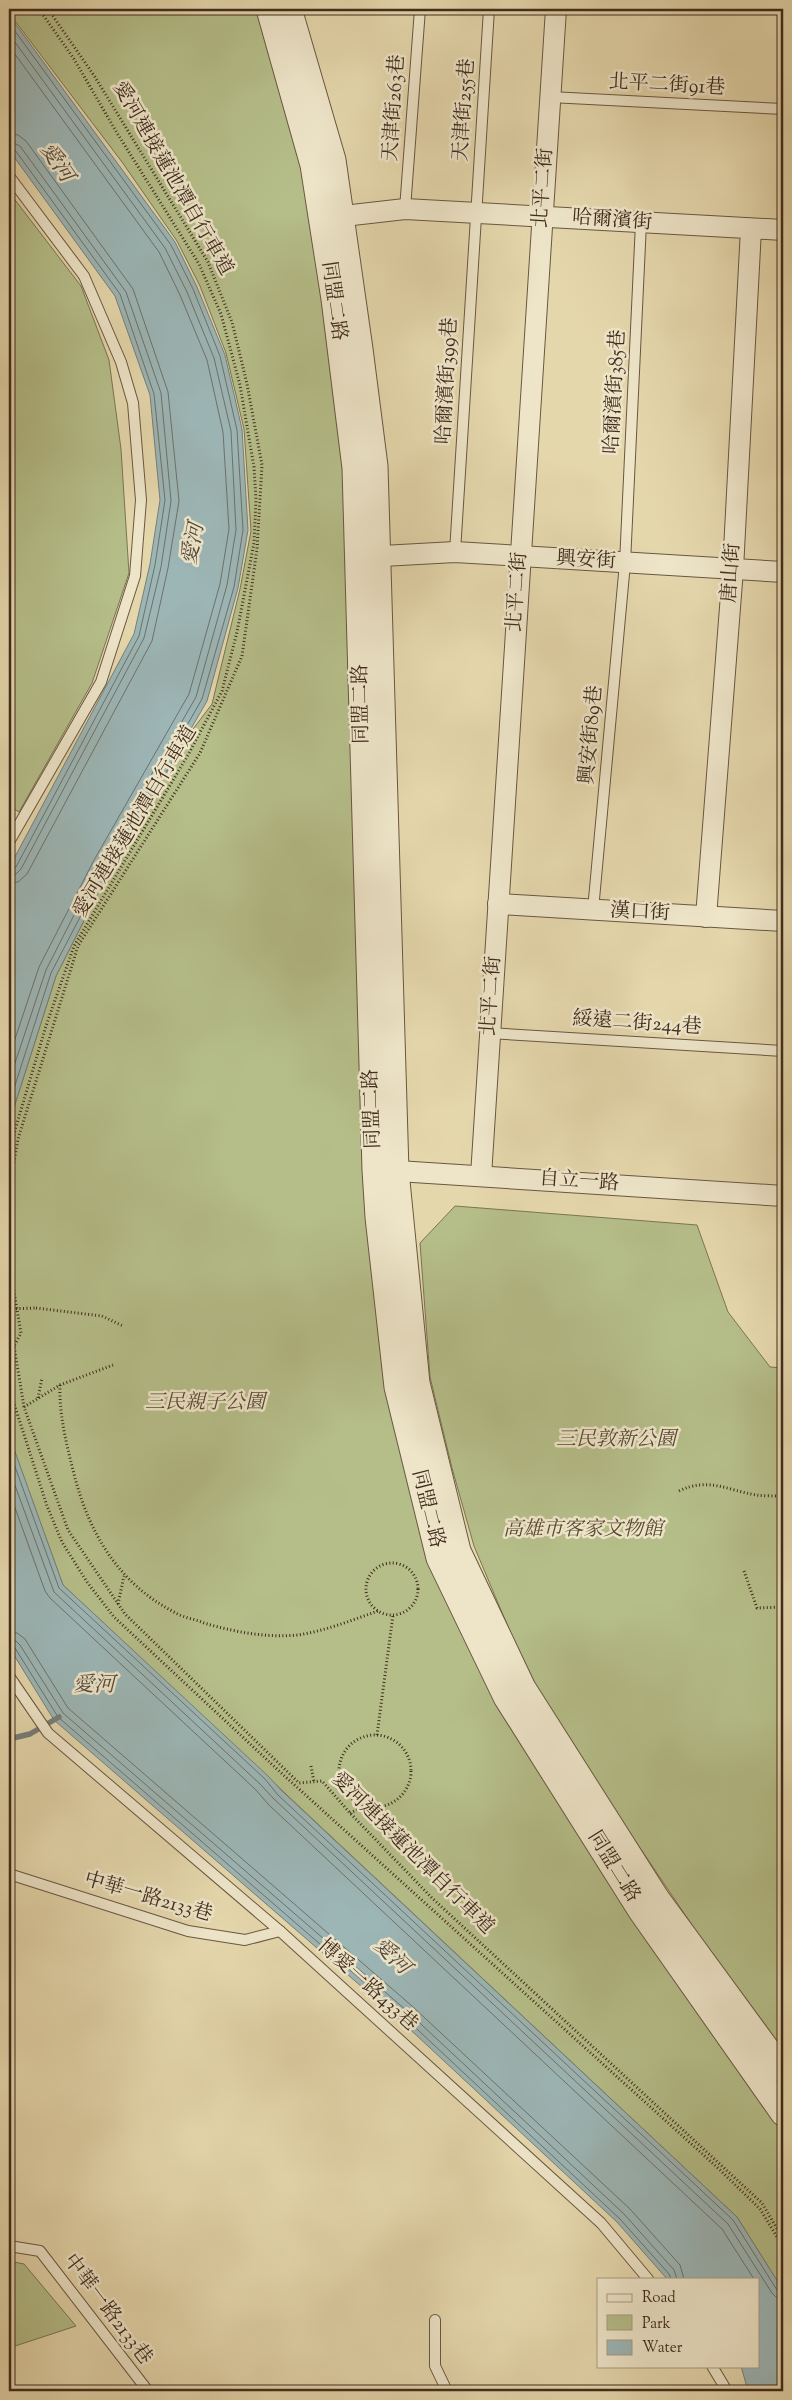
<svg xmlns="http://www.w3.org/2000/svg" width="792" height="2400" font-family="'Sorts Mill Goudy','Noto Serif TC',serif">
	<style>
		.green { fill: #b5be89; stroke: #7a7554 }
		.water { fill: #9cb6b6; stroke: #777f79 }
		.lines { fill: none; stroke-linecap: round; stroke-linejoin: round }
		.shore { stroke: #6e716a; stroke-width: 1 }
		.stream { stroke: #777f79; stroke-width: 5.5 }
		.service-casing { stroke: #695742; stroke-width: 12 }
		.minor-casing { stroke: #695742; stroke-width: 22 }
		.tertiary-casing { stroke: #695742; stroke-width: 27 }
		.path { stroke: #402c1e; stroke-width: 3; stroke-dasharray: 1 2.5; stroke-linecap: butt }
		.service { stroke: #eee5c9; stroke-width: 10 }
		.minor { stroke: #eee5c9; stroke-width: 20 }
		.tertiary { stroke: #eee5c9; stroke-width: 25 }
		.path-bridge { stroke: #402c1e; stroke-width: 3; stroke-dasharray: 1 2.5; stroke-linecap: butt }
		.labels { text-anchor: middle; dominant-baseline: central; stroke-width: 5; stroke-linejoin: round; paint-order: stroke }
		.street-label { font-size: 20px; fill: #402c1e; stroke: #eee5c9 }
		.park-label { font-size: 20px; font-style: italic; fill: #574933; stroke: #eee5c9 }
		.water-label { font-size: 21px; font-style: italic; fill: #52483c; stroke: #eee5c9 }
	</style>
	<rect width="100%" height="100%" fill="#e5d7ac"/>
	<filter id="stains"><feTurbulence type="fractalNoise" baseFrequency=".004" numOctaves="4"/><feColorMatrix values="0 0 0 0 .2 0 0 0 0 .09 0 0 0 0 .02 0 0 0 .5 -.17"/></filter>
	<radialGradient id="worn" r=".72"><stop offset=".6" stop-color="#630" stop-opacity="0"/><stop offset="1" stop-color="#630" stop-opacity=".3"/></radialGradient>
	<g class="green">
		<path d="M9 9H269L321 219 439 1558 783 2115V2290L737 2217 63 1585 12 1445 9 1433V1123L56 976 109 871 187 737 212 704 240 589 251 531 244 429 226 353 200 286 177 241 122 162 9 13Z"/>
		<path d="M9 192 81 286 109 360 121 449 129 573 92 683 19 812 9 806Z"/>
		<path d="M455 1206 697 1225 728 1312 770 1367 783 1368V2055L754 2017 609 1802 527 1672 474 1546 452 1468 430 1377 420 1243Z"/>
		<path d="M9 2261 24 2264 76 2326 9 2348Z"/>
	</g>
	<g class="water">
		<path d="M9 15 175 242 197 287 225 355 242 429 248 530 238 588 207 701 109 871 56 976 9 1123V868L134 634 150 564 160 500 150 395 115 296 9 150Z"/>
		<path d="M9 1435 63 1585 268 1776 282 1791 737 2217 783 2290V2391H748L741 2366H758V2279H667L617 2222 400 2020 54 1720 9 1647Z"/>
	</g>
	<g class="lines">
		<g class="shore">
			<path d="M9 23 171 245 193 289 220 356 237 430 243 530 234 587 202 699 105 869 51 973 9 1104"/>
			<path d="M9 34 165 248 187 292 214 358 231 431 236 530 227 585 196 697 99 866 46 970 9 1081"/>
			<path d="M9 46 159 252 180 295 207 360 223 432 229 529 220 584 189 694 93 862 39 967 9 1057"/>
			<path d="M9 133 18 135 26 141 133 289 168 392 179 501 168 568 152 641 27 874 18 882 9 883"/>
			<path d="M9 141 20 146 126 292 161 393 171 501 161 567 144 638 21 869 16 874 9 876"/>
			<path d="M9 147 15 150 120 294 154 394 165 500 155 565 139 636 16 867 9 870"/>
			<path d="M9 1450 59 1588 265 1779 278 1795 733 2220 777 2290 783 2292"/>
			<path d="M9 1469 54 1592 260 1784 274 1799 728 2224 772 2293 776 2297 783 2298"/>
			<path d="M9 1491 45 1591 50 1598 255 1789 269 1805 722 2229 754 2279"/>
			<path d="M9 1632 17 1633 25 1639 68 1708 412 2006 630 2209 680 2265 684 2279"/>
			<path d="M9 1639 16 1641 20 1645 63 1713 407 2011 624 2214 674 2270 677 2279"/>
			<path d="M9 1646 15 1648 58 1717 403 2016 620 2219 669 2274 671 2279"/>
		</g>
		<path class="stream" d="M9 1739 30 1734 59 1717"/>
		<defs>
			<g id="service">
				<path d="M550 97 783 109"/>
				<path d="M9 176 84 276 121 362 133 403 141 500 135 576 101 682 9 842"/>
				<path d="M405 209 420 9"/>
				<path d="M455 552 489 9"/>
				<path d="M593 910 625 563 641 223"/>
				<path d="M489 1033 783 1051"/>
				<path d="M9 1676 48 1733 280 1931 601 2223 648 2279"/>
				<path d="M9 1874 188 1931 245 1940 280 1931"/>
				<path d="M9 2246 40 2251 148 2391"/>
				<path d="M435 2320V2366L447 2391"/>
				<path d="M712 2366 727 2391"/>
			</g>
			<g id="minor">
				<path d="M326 218 405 209 783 230"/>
				<path d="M364 557 455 552 783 572"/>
				<path d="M498 904 783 921"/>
				<path d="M706 917 733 569 751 229"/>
				<path d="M382 1170 783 1196"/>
				<path d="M481 1176 556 9"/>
			</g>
			<g id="tertiary">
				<path d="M269 9 313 165 334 299 355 468 375 1170 378 1217 397 1387 439 1558 506 1697 641 1911 783 2113"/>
				<path d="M289 9 333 160 360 349 375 466 396 1171 417 1383 458 1551 523 1688 657 1899 783 2071"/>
			</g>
		</defs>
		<use href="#service" class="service-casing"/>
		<use href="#minor" class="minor-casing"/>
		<use href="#tertiary" class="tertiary-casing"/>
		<g class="path">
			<path d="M9 1163 15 1130 46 1026 74 946 188 755 222 691 237 632 254 543 256 500 254 467 240 385 221 314 199 264 117 133 74 59 39 9"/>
			<path d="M9 1190 18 1139 78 946 200 753 242 656 257 549 262 465 247 384 232 322 208 262 95 77 48 9"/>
			<path d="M9 1278 12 1280 21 1333 14 1346 24 1407 68 1530 125 1614 299 1783 322 1781 350 1813 432 1898 762 2203 783 2239"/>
			<path d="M36 1308 102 1316 123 1326"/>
			<path d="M60 1385C59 1414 66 1442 73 1470 88 1532 118 1584 176 1613 184 1618 195 1619 204 1623 234 1632 267 1638 298 1635 325 1631 352 1620 378 1611"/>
			<path d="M9 1388 47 1506 62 1542 87 1582 114 1617 278 1770 719 2169 760 2209 783 2247"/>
			<path d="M38 1398 42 1378"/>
			<path d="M24 1407 60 1385 113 1365"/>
			<path d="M679 1491C708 1477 727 1490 756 1495 764 1496 774 1496 783 1496"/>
			<circle cx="392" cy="1589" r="26"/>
			<path d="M744 1571 757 1608 783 1607"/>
			<path d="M118 1604 124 1576"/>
			<path d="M377 1735 393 1615"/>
			<circle cx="375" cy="1771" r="36"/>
			<path d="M311 1766 314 1782"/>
			<path d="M350 1813 365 1806"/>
		</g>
		<use href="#service" class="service"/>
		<use href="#minor" class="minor"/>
		<use href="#tertiary" class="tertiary"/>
		<path class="path-bridge" d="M9 1309 36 1308"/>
	</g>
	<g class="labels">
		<g class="street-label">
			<text transform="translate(667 86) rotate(3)">北平二街91巷</text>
			<text transform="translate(395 108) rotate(-86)">天津街263巷</text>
			<text transform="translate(465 110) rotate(-86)">天津街255巷</text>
			<text transform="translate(172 179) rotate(60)">愛河連接蓮池潭自行車道</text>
			<text transform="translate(544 188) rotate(-86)">北平二街</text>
			<text transform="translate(612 221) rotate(4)">哈爾濱街</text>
			<text transform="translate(333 301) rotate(82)">同盟二路</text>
			<text transform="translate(448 381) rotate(-87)">哈爾濱街399巷</text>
			<text transform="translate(616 392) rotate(-87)">哈爾濱街385巷</text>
			<text transform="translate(586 561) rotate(3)">興安街</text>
			<text transform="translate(732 573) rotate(-86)">唐山街</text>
			<text transform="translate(518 592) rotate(-86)">北平二街</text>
			<text transform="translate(362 704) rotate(-91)">同盟二路</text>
			<text transform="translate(592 735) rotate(-85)">興安街89巷</text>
			<text transform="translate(136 822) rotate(-59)">愛河連接蓮池潭自行車道</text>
			<text transform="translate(640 913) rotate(3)">漢口街</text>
			<text transform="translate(492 996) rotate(-86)">北平二街</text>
			<text transform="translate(637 1024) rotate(4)">綏遠二街244巷</text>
			<text transform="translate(373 1109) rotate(-92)">同盟二路</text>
			<text transform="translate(579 1182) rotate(4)">自立一路</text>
			<text transform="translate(427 1509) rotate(76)">同盟二路</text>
			<text transform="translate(412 1854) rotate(45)">愛河連接蓮池潭自行車道</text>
			<text transform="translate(613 1867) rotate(58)">同盟二路</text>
			<text transform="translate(148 1898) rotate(16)">中華一路2133巷</text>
			<text transform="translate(367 1986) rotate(42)">博愛一路433巷</text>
			<text transform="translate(107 2310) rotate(53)">中華一路2133巷</text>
		</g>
		<g class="park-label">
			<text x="205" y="1403">三民親子公園</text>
			<text x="616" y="1440">三民敦新公園</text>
			<text x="583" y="1530">高雄市客家文物館</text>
		</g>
		<g class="water-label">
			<text transform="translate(56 163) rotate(56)">愛河</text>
			<text transform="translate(194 544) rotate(-79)">愛河</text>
			<text x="94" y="1686">愛河</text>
			<text transform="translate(391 1957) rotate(44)">愛河</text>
		</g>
	</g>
	<rect width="792" height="2400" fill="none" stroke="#e5d7ac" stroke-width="30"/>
	<rect x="10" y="10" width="772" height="2380" fill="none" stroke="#402c1e" stroke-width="2.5"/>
	<rect x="15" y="15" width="762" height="2370" fill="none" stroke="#402c1e"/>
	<rect x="597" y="2278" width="162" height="90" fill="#eee5c9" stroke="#a89b85"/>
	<rect x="607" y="2294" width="25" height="8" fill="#eee5c9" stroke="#a89b85"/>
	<text x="642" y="2302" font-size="15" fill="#402c1e">Road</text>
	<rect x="607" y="2315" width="25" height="15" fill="#b5be89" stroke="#a89b85"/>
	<text x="642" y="2328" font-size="15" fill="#402c1e">Park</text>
	<rect x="607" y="2340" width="25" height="15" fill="#9cb6b6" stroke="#a89b85"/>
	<text x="642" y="2352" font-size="15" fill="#402c1e">Water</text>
	<rect width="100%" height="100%" filter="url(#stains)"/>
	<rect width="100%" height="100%" fill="url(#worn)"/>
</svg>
